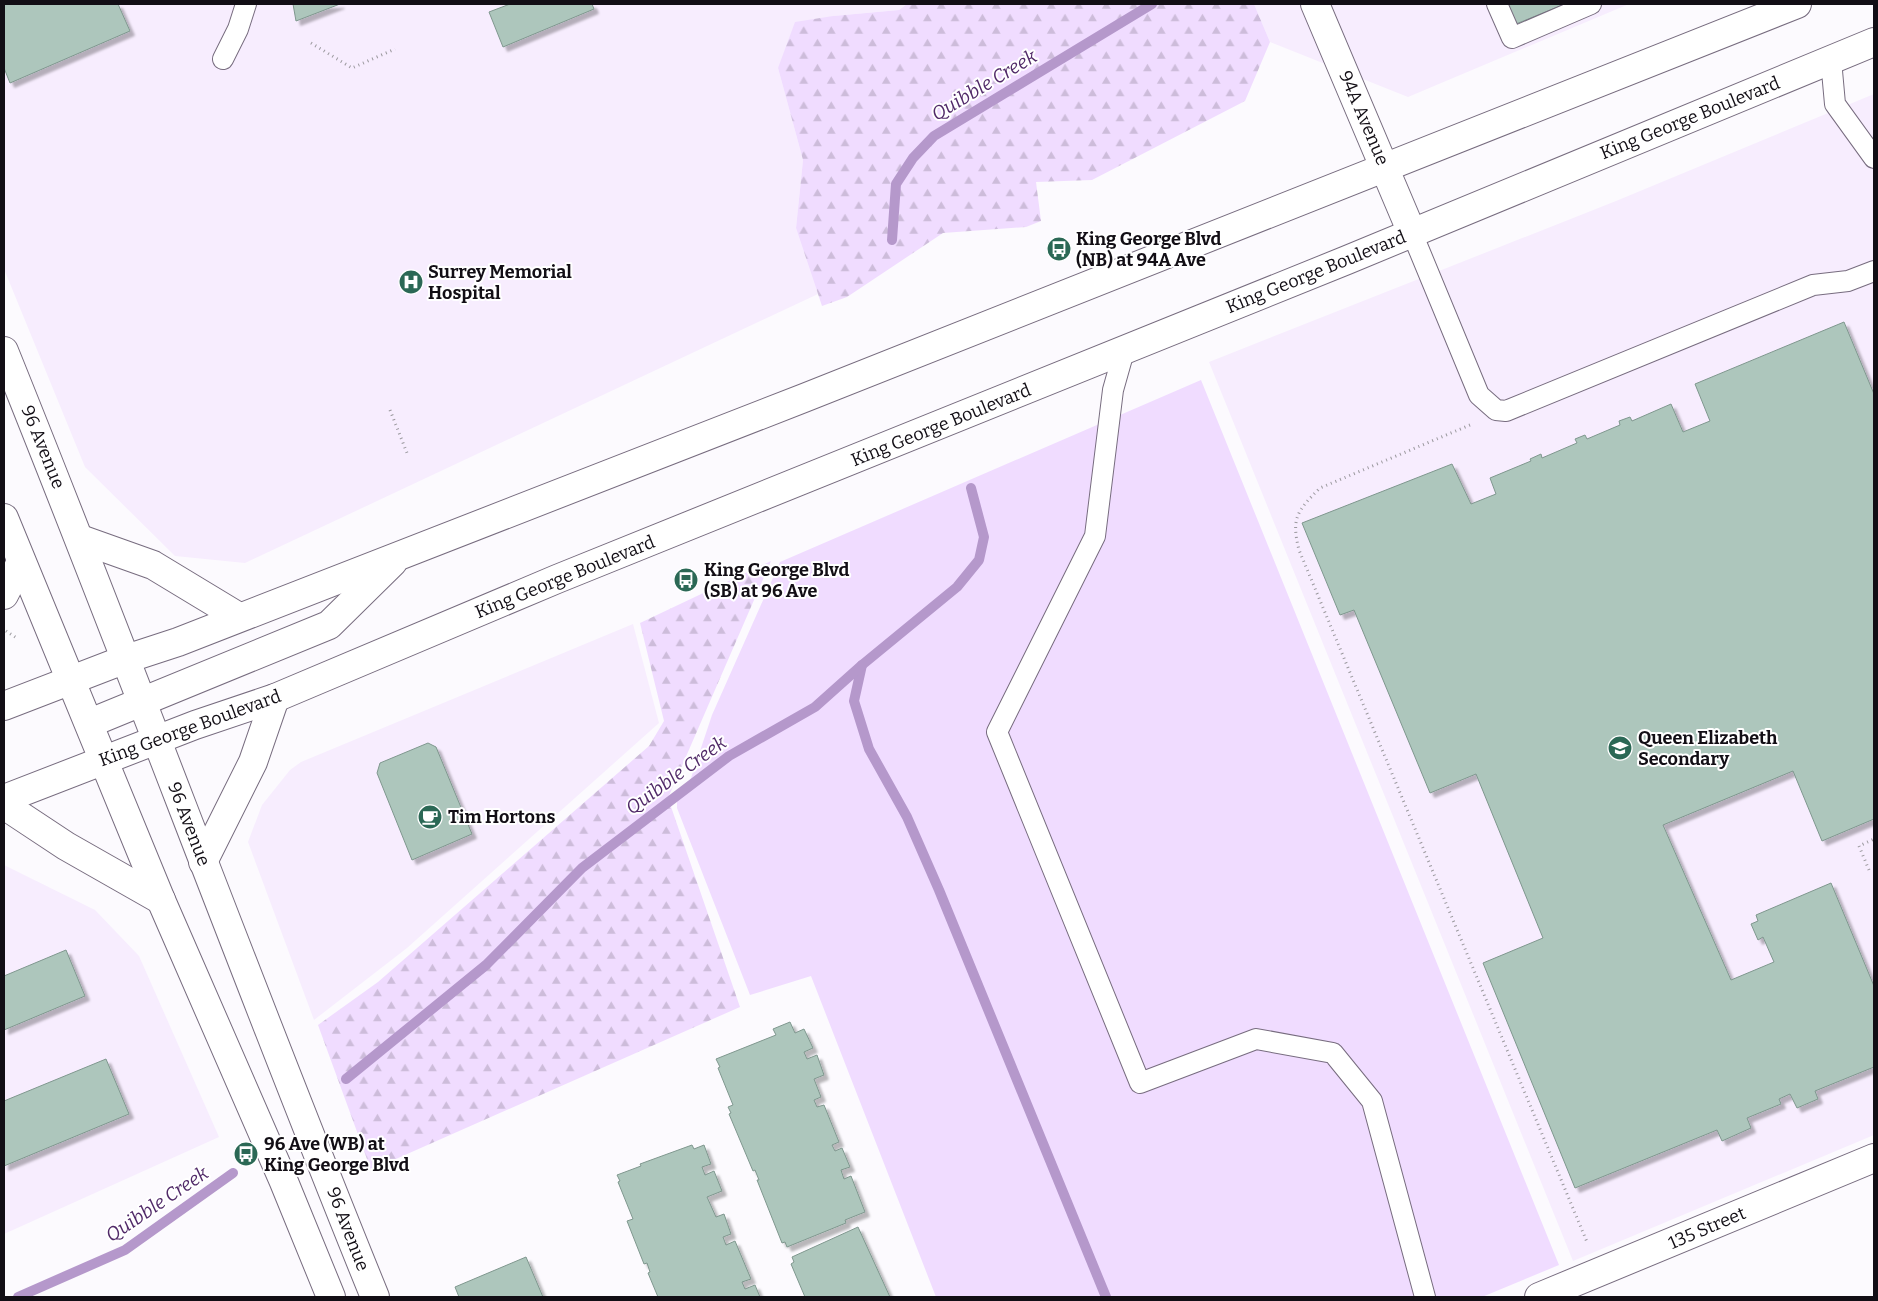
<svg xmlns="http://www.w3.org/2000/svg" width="1878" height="1301" font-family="Bitter,serif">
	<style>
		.built { fill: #f7edfe }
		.green { fill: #f0dcff }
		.forest { fill: url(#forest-firs) }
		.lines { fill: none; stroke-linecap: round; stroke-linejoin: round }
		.stream { stroke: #b598cb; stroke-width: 10 }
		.building { fill: #adc6bc; stroke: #7f978e; filter: url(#shadow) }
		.service-casing { stroke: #776c7f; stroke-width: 22 }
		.minor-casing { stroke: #776c7f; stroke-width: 30 }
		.tertiary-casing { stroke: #776c7f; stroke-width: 30 }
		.secondary-casing { stroke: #776c7f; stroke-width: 30 }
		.primary-casing { stroke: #776c7f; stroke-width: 30 }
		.path { stroke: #9b999e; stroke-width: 3; stroke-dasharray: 1 4; stroke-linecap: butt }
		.service { stroke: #fff; stroke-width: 20 }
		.minor { stroke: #fff; stroke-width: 28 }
		.tertiary { stroke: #fff; stroke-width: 28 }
		.secondary { stroke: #fff; stroke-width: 28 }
		.primary { stroke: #fff; stroke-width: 28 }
		.labels { text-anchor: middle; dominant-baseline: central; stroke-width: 4; stroke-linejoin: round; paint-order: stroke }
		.street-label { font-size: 18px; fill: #120e15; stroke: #fff }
		.poi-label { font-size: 18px; font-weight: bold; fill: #120e15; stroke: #fff; text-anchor: start }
		.water-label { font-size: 19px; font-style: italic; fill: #502968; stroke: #fff }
	</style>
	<defs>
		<pattern id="forest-firs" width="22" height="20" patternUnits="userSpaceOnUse" patternTransform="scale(1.25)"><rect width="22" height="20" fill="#f0dcff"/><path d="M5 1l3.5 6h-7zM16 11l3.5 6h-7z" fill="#cdbcda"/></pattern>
		<filter id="shadow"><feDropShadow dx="4.5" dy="4.5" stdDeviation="1" flood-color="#0004"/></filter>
	</defs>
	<rect width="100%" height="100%" fill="#fcfafe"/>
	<g class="built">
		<path d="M4 4H907L899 10 833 16 778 68 803 160 796 228 818 294 245 563 175 556 85 467 4 269Z"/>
		<path d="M1254 4H1629L1408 97 1270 42Z"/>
		<path d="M1874 94V1135L1573 1261 1209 362 1616 201Z"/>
		<path d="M633 624 659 723 407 948 314 1020 248 842 262 805 290 770 301 762Z"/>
		<path d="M4 865 95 910 139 956 219 1137 4 1234Z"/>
	</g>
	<path class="green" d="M1201 380 1559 1265 1482 1297H936L811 976 750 995 677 808V798L691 778 712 715 780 562Z"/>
	<g class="forest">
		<path d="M907 4H1254L1270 42 1245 101 1092 180 1036 182 1041 221 1026 227 943 233 847 297 822 306 796 228 803 160 778 68 795 22 833 16 899 10Z"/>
		<path d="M771 561 668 798 740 1007 371 1170 318 1025 378 982 649 746 664 721 640 623Z"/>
	</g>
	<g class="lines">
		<g class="stream">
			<path d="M892 240 896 184 913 158 934 136 1152 4"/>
			<path d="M862 665 854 701 869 749 907 817 939 890 1106 1297"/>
			<path d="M346 1079 486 965 582 868 729 756 815 707 862 665 957 587 979 560 984 537 971 488"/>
			<path d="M18 1297 125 1250 233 1173"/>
		</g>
	</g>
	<g class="building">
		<path d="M4 4H118L130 31 10 83 4 68Z"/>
		<path d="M293 4H340L296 21Z"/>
		<path d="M510 4H592L594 9 503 47 489 12Z"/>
		<path d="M1508 4H1565L1516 24Z"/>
		<path d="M1844 322 1874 394V819L1822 841 1793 771 1663 825 1731 980 1774 962 1763 937 1758 940 1751 924 1758 921 1756 915 1831 883 1874 986V1067L1815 1091 1818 1099 1797 1108 1790 1094 1779 1099 1781 1104 1747 1118 1751 1128 1722 1141 1717 1130 1575 1188 1483 963 1543 938 1476 774 1430 793 1354 610 1340 615 1302 523 1452 464 1471 504 1496 494 1490 478 1531 461 1530 459 1541 454 1542 458 1577 443 1575 439 1585 435 1587 439 1620 425 1619 421 1630 417 1632 421 1671 404 1683 432 1710 421 1695 384Z"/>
		<path d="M428 743 436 747 472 834 412 860 377 773 380 763Z"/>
		<path d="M66 950 85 996 4 1030V976Z"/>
		<path d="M790 1022 795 1033 804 1029 813 1048 804 1052 807 1059 817 1055 824 1075 814 1079 821 1097 814 1100 817 1107 824 1105 839 1142 832 1145 835 1151 842 1148 850 1167 841 1170 844 1179 851 1176 865 1212 845 1220 846 1223 787 1247 785 1242 782 1243 757 1180H759L755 1170 753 1171 729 1114 731 1113 728 1107 733 1105 718 1068 720 1067 716 1059 776 1035 773 1029Z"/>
		<path d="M106 1059 129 1114 4 1166V1101Z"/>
		<path d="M692 1145 694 1149 704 1145 711 1164 702 1167 705 1175 714 1171 722 1191 707 1197 716 1217 724 1214 731 1234 723 1237 726 1245 735 1241 751 1279 742 1282 745 1289 755 1285 760 1297H658L648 1273 650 1272 647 1263 644 1264 627 1221 633 1219 618 1182 620 1181 617 1175 641 1166 640 1164Z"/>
		<path d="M858 1227 890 1297H805L791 1264 794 1262 792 1257Z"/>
		<path d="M526 1257 543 1297H459L455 1287Z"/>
	</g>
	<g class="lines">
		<defs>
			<g id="service">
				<path d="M1497 4 1512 38 1591 4"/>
				<path d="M223 59 238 29 246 4"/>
				<path d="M1831 60 1835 104 1874 158"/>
				<path d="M1412 233 1479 395 1496 410 1506 411 1813 285 1848 281 1874 271"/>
				<path d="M1124 351 1113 390 1095 536 997 732 1140 1083 1256 1039 1333 1053 1372 1101 1425 1297"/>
			</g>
			<path id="minor" d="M1539 1297 1874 1158"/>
			<path id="tertiary" d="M1315 4 1412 233"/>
			<g id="secondary">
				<path d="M4 351C131 665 247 983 375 1297"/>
				<path d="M4 518 161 900 284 1182 331 1297"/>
			</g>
			<g id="primary">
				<path d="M80 539 153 565 239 617"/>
				<path d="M4 595 21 562"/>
				<path d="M4 706 126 659 178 642 804 398 1797 4"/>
				<path d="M90 723 329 625 393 562"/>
				<path d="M4 799 195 725 275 698 557 579 1347 260 1874 42"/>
				<path d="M4 805 66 846 161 900"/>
				<path d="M203 862 253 762 275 698"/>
			</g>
		</defs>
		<use href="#service" class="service-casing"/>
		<use href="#minor" class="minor-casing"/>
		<use href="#tertiary" class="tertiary-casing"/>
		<use href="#secondary" class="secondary-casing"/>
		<use href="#primary" class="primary-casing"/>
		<g class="path">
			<path d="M311 43 352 68 395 49"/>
			<path d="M390 410 407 453"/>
			<path d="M1470 425 1320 488C1297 511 1291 518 1299 550L1587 1242"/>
			<path d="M6 631 18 639"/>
			<path d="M1869 870 1859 846 1874 839"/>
		</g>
		<use href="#service" class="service"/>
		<use href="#minor" class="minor"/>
		<use href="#tertiary" class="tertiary"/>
		<use href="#secondary" class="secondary"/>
		<use href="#primary" class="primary"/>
	</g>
	<defs>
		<symbol id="bus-disc" viewBox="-11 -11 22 22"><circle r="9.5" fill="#2b6855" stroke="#fff"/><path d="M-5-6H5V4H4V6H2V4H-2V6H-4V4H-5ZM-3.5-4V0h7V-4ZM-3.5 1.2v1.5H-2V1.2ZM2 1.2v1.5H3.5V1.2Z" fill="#fff"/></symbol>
		<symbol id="hospital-disc" viewBox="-11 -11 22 22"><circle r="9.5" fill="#2b6855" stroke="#fff"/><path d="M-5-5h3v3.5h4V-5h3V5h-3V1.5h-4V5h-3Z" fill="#fff"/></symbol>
		<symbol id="school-disc" viewBox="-11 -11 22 22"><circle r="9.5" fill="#2b6855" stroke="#fff"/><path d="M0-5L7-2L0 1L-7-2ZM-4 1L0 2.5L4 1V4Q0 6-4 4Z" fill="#fff"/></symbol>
		<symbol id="cafe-disc" viewBox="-11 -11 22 22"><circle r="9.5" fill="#2b6855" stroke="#fff"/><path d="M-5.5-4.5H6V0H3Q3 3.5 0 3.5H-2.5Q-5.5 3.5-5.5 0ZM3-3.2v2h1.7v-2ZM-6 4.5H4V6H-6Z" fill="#fff"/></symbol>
	</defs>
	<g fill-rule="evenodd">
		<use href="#bus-disc" x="1045" y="235" width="28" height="28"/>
		<use href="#hospital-disc" x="397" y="268" width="28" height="28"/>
		<use href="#bus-disc" x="672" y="566" width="28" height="28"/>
		<use href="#school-disc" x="1606" y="734" width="28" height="28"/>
		<use href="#cafe-disc" x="416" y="803" width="28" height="28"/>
		<use href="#bus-disc" x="232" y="1140" width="28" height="28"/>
	</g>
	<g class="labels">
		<g class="street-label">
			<text transform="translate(1364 118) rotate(67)">94A Avenue</text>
			<text transform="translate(1690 118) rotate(-22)">King George Boulevard</text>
			<text transform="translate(1316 272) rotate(-22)">King George Boulevard</text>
			<text transform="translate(941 425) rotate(-22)">King George Boulevard</text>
			<text transform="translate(43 447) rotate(68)">96 Avenue</text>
			<text transform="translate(565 577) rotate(-22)">King George Boulevard</text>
			<text transform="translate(190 728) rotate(-20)">King George Boulevard</text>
			<text transform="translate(189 824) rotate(69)">96 Avenue</text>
			<text transform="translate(1707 1228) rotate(-23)">135 Street</text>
			<text transform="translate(348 1229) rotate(69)">96 Avenue</text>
		</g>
		<g class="poi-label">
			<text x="1076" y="239">King George Blvd<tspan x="1076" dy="21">(NB) at 94A Ave</tspan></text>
			<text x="428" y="272">Surrey Memorial<tspan x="428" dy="21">Hospital</tspan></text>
			<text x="704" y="570">King George Blvd<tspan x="704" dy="21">(SB) at 96 Ave</tspan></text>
			<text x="1638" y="738">Queen Elizabeth<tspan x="1638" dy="21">Secondary</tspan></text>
			<text x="448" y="817">Tim Hortons</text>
			<text x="264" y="1144">96 Ave (WB) at<tspan x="264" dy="21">King George Blvd</tspan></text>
		</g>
		<g class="water-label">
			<text transform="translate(984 85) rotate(-31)">Quibble Creek</text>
			<text transform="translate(676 775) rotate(-36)">Quibble Creek</text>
			<text transform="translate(157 1204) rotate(-34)">Quibble Creek</text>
		</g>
	</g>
	<rect width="1878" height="1301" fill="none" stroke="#120e15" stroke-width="10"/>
</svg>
